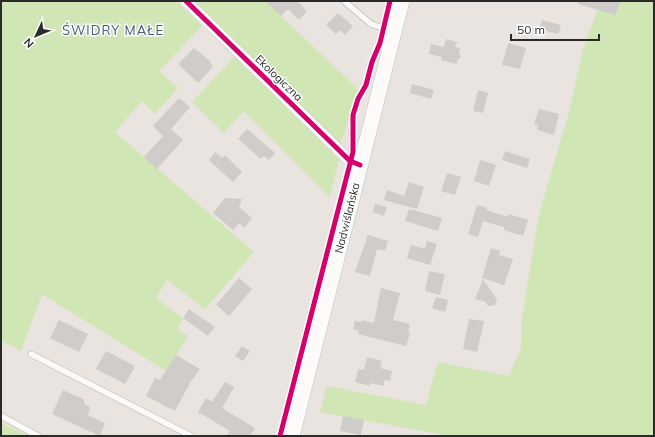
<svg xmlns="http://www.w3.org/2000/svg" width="655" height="437" font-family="Mulish,sans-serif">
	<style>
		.green { fill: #d0e6b5 }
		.building { fill: #cfccc9 }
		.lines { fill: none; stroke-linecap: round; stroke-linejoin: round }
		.service-casing { stroke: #c2c1c1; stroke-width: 7 }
		.minor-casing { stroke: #c2c1c1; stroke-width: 12 }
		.secondary-casing { stroke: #c2c1c1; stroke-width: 16 }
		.service { stroke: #fcfbfa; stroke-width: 5.5 }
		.minor { stroke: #fcfbfa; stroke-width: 11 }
		.secondary { stroke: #fcfbfa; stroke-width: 15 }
		.cycleway-casing { stroke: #fff; stroke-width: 8 }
		.cycleway { stroke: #d6006c; stroke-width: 5 }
		.labels { text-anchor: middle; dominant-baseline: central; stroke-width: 3; stroke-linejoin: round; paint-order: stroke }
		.street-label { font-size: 11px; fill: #2a2a2a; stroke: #fff }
		.quarter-label { font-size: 13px; letter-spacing: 1px; fill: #47587e; stroke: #fff }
	</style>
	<rect width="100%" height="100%" fill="#e9e4df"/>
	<g class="green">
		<path d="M1 1H176L202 26 159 71 178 88 155 114 142 101 115 132 254 252 205 309 167 280 156 298 183 318 177 329 188 336 166 371 42 294 21 351 1 341Z"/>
		<path d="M192 1H265L358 89 340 146Z"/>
		<path d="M621 1H654V436H450L320 412 327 386 426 405 438 362 509 376 521 348 522 318 539 214 567 120 584 46 598 9 617 15Z"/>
		<path d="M234 57 339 159 330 197 244 111 224 133 192 102Z"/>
		<path d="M1 423 29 436H1Z"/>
	</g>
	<g class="building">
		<path d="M265 1H297L307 11 299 20 288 9 281 16Z"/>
		<path d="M579 1H621L616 15 578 4Z"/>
		<path d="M338 13 353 26 345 35 340 30 336 34 326 25Z"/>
		<path d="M542 20 561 25 558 34 539 29Z"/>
		<path d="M446 39 457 42 455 47 460 48 459 53 461 57 458 59 457 64 441 60 442 57 429 54 431 44 444 47Z"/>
		<path d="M508 43 526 48 520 69 502 65Z"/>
		<path d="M194 48 210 61 213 67 198 83 178 64Z"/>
		<path d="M412 84 434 90 431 99 410 93Z"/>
		<path d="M478 90 488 93 483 113 473 111Z"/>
		<path d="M179 98 190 107 171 129 183 140 157 169 144 157 163 136 153 126Z"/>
		<path d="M539 109 559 114 554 135 537 130 538 125 534 124Z"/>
		<path d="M247 129 275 153 269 160 264 156 261 159 238 139Z"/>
		<path d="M505 151 530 159 527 168 502 160Z"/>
		<path d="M215 152 222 158 225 155 242 172 233 182 209 160Z"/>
		<path d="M480 160 496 165 489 186 474 181Z"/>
		<path d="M447 173 461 177 455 195 441 191Z"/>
		<path d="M409 182 424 187 417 209 384 200 387 190 404 196Z"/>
		<path d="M225 198 242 199 239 207 252 218 244 228 239 223 233 230 213 213Z"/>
		<path d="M375 204 387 207 384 216 373 212Z"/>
		<path d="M477 205 487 208 486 210 508 217V214L528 220 523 236 504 230V227L483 221 478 237 468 234Z"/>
		<path d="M409 209 442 218 438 231 405 221Z"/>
		<path d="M368 235 388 241 385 251 377 249 370 276 355 272Z"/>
		<path d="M427 241 437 244 430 265 407 258 411 245 425 249Z"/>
		<path d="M491 248 500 251 499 255 513 259 504 285 482 278Z"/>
		<path d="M429 271 445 274 440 295 425 291Z"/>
		<path d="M239 278 252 289 229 316 216 305Z"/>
		<path d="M483 279 497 300 495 305 488 306 485 302 475 299Z"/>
		<path d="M381 288 400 293 393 320 410 324 408 332 410 333 406 346 358 334 359 331 353 329 355 321 361 322V320L374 323Z"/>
		<path d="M436 297 448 300 445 312 432 308Z"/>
		<path d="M189 309 215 327 208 336 183 318Z"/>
		<path d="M469 319 484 321 477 352 463 349Z"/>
		<path d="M59 320 88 334 79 352 50 338Z"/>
		<path d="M242 346 250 351 243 361 235 356Z"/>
		<path d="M106 351 135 366 125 384 96 369Z"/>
		<path d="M176 355 200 369 191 381 175 411 146 396 155 378 160 380Z"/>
		<path d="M367 357 382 361 380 368 392 371 390 381 384 380V386L370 383V386L355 382 358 369 364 370Z"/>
		<path d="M225 382 234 387 222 408 255 428 250 436H227L230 431 198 412 206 398 212 402Z"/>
		<path d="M63 390 83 399 85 405 90 407 88 415 105 423 100 436 52 414Z"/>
		<path d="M343 416 364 420 361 435 340 431Z"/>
	</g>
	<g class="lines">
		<defs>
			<g id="service">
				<path d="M344 1 371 24 394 32"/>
				<path d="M31 354 191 436"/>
				<path d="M1 416 38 436"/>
			</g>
			<path id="minor" d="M186 1 350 161 360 165"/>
			<path id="secondary" d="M292 436 402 1"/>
		</defs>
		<use href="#service" class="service-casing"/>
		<use href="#minor" class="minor-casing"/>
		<use href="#secondary" class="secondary-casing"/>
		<use href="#service" class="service"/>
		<use href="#minor" class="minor"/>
		<use href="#secondary" class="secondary"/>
		<defs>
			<g id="cycleway">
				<path d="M186 1 350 161 360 165"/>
				<path d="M280 436 353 152V115L358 99 366 85 372 62 380 43 390 1"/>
			</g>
		</defs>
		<use href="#cycleway" class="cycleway-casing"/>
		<use href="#cycleway" class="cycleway"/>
	</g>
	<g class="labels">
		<g class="street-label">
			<text transform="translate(279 78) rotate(44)">Ekologiczna</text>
			<text transform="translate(347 218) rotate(-76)">Nadwiślańska</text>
		</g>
		<g class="quarter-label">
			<text x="113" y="30">ŚWIDRY MAŁE</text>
		</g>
	</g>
	<rect width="655" height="437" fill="none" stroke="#2a2a2a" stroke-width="4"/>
	<g transform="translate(36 36) rotate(226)" stroke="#ffffff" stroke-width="3" paint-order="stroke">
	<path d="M0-3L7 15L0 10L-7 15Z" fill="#2a2a2a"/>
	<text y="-6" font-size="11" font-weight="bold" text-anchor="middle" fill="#2a2a2a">N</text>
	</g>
	<path d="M511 34v6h88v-6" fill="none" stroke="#2a2a2a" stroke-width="2"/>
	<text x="517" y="34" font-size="12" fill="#2a2a2a" stroke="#ffffff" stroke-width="3" paint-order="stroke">50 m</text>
</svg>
